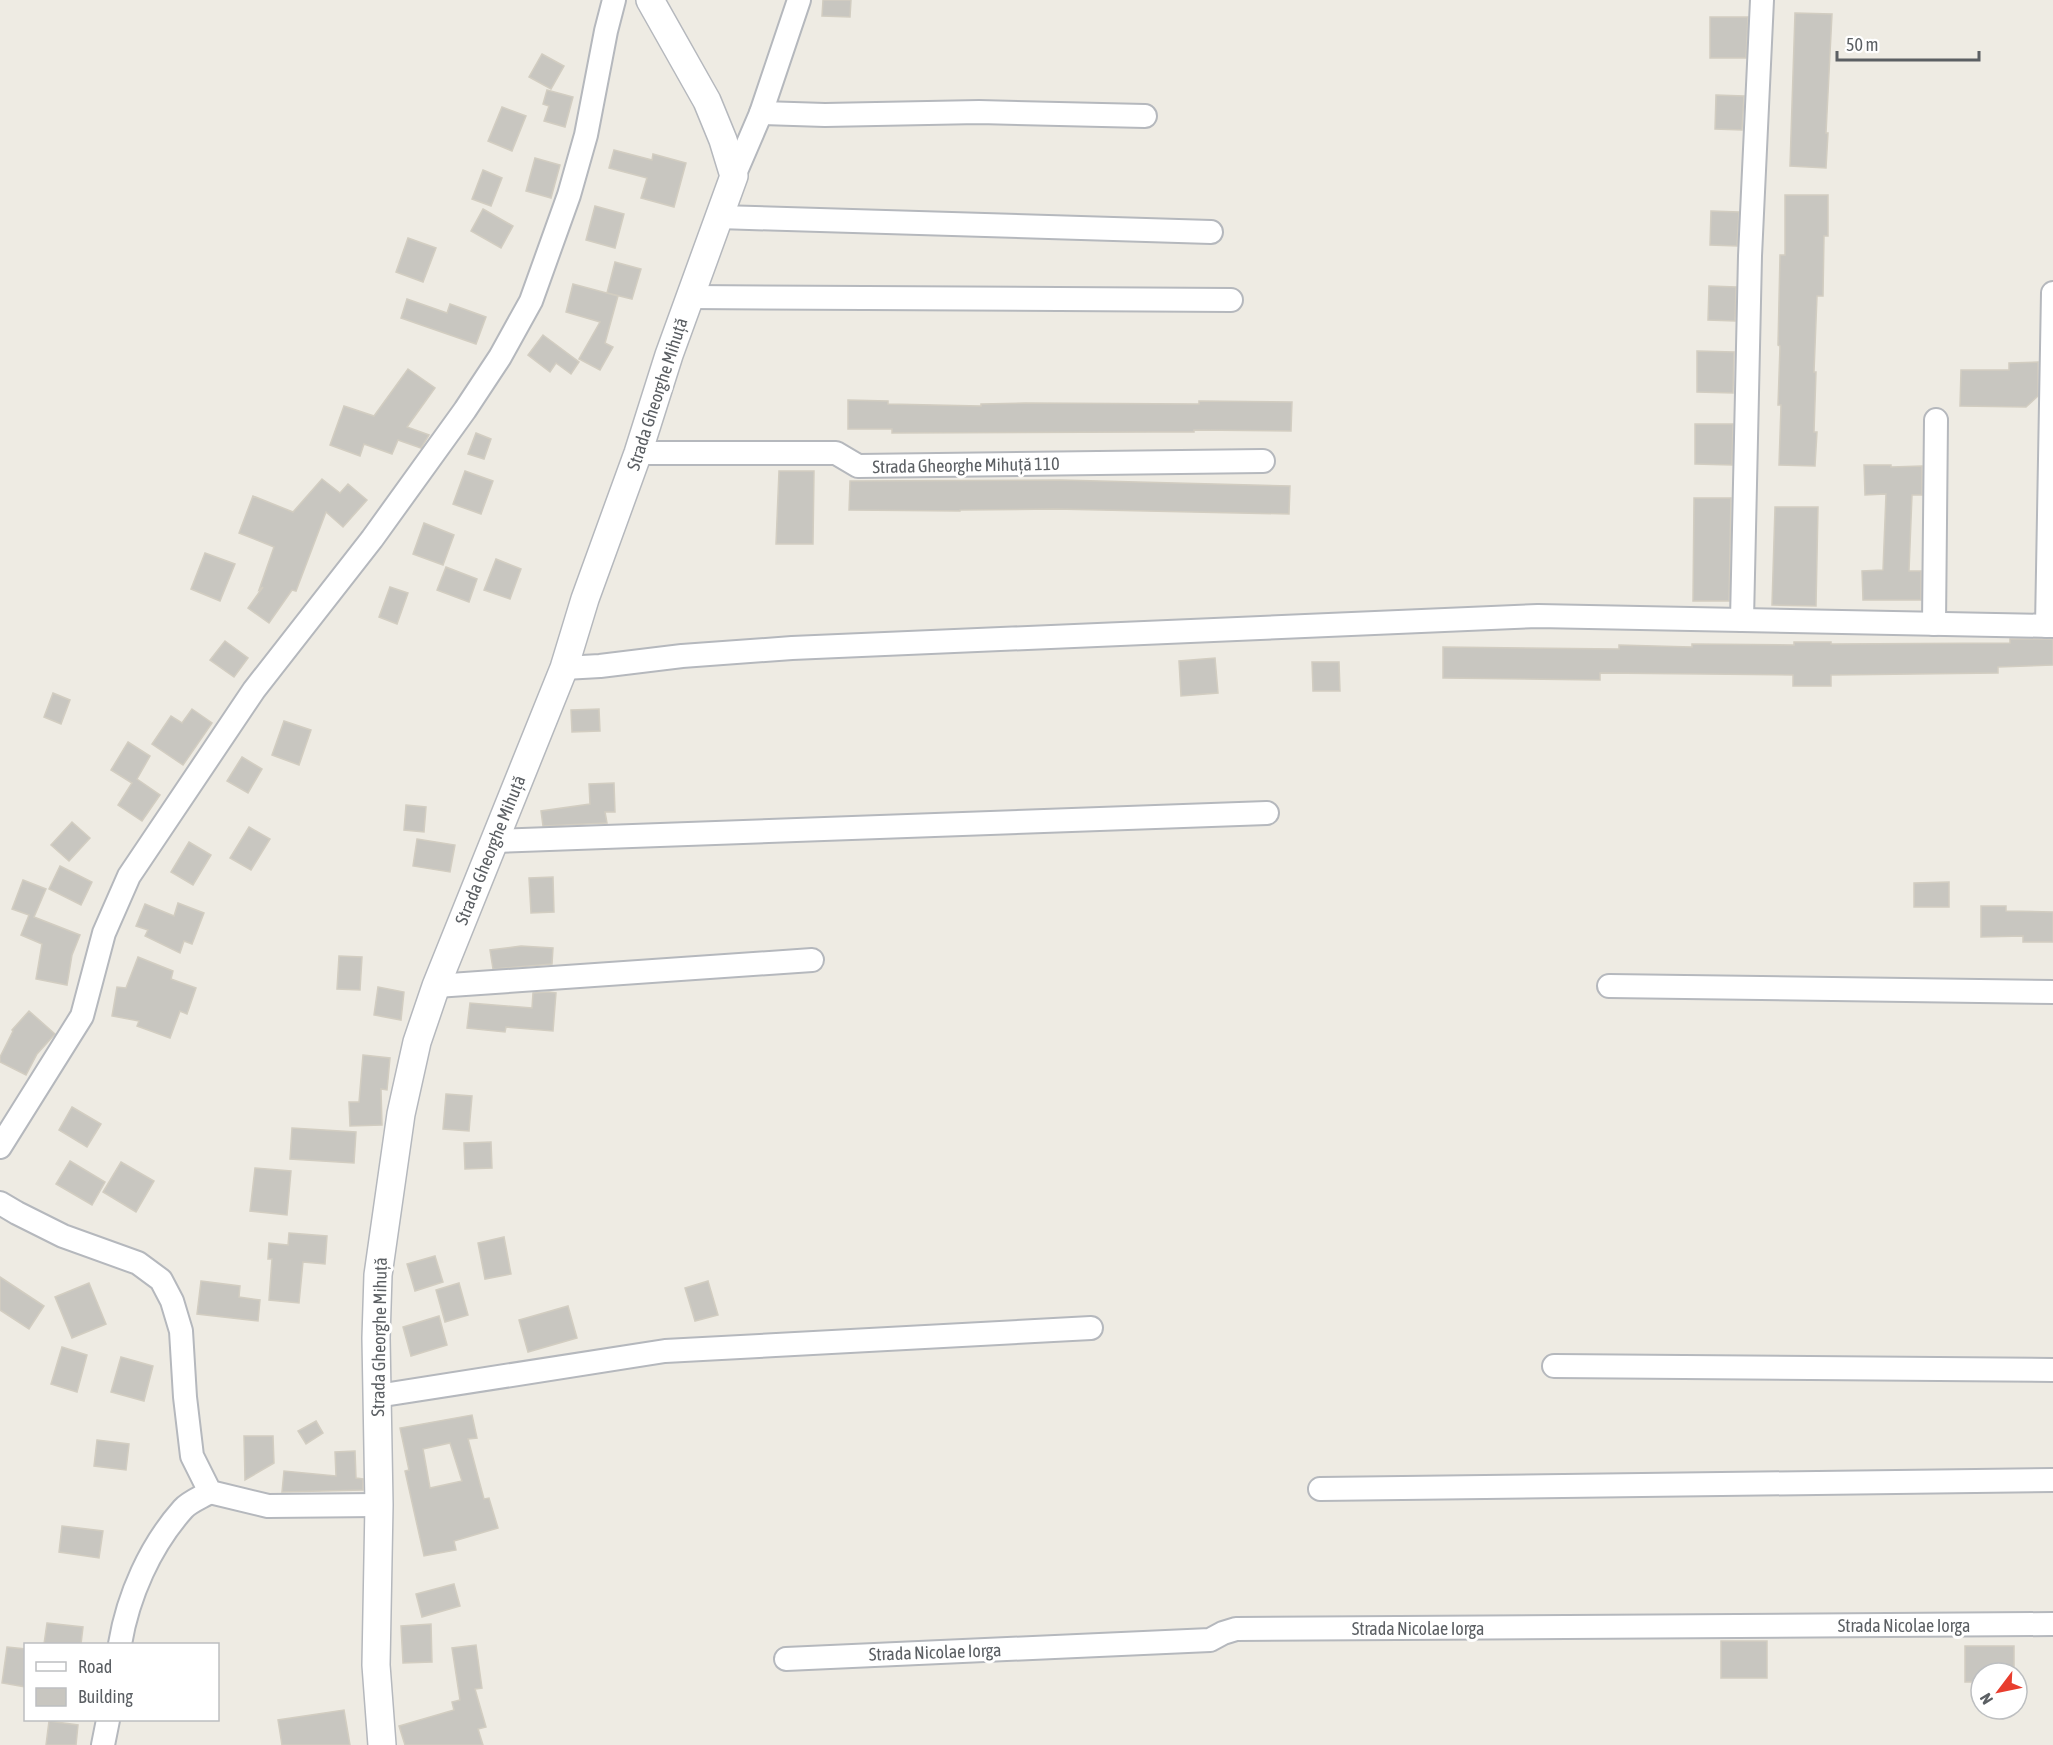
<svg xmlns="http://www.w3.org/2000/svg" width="2053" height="1745" font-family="'Asap Condensed',sans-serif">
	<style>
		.building { fill: #c8c6c0; stroke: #d2cdc1; stroke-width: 1.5; fill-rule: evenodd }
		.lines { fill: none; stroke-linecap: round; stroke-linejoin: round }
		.minor-casing { stroke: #b5b8bd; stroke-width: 26 }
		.tertiary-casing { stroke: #b5b8bd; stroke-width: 30 }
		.minor { stroke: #fff; stroke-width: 22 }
		.tertiary { stroke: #fff; stroke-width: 27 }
		.labels { text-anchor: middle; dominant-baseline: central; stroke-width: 6; stroke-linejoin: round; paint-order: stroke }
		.street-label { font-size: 18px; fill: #5b5f63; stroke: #fff }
	</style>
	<rect width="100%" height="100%" fill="#eeebe3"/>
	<g class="building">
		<path d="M823 0H851L850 17 822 16Z"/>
		<path d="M1795 13 1832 14 1826 133H1828L1826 168 1790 166Z"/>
		<path d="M1710 17H1748L1746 58H1710Z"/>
		<path d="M542 54 564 66 551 89 529 77Z"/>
		<path d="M547 90 573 97 565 127 544 121 549 106 543 104Z"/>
		<path d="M1716 95 1744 96 1742 130 1715 129Z"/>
		<path d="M502 107 526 116 512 151 488 141Z"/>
		<path d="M614 150 652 160 653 154 686 163 674 207 641 198 647 178 609 168Z"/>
		<path d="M535 158 560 165 551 198 526 191Z"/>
		<path d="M483 170 502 178 491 206 472 199Z"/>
		<path d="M1785 195H1828V236H1824L1823 296H1817L1814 372H1816L1814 432H1817L1815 466 1779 465 1781 405H1778L1780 346 1778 345 1780 255H1785Z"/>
		<path d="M595 206 624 214 615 248 586 240Z"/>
		<path d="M483 209 513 226 501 248 471 231Z"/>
		<path d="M1711 211 1739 212 1737 246 1710 245Z"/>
		<path d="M408 238 436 248 423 282 396 272Z"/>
		<path d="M615 262 641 269 632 299 607 293Z"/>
		<path d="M573 284 618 296 605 343 613 347 600 370 579 359 600 322 566 312Z"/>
		<path d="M1709 286 1736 287 1735 321 1708 320Z"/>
		<path d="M407 299 447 313 450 304 486 317 476 344 401 318Z"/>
		<path d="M543 335 579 362 571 374 556 363 550 372 528 355Z"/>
		<path d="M1697 351 1734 352 1733 393 1697 392Z"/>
		<path d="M2038 362V396L2026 407 1960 406 1961 370H2009V363Z"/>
		<path d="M408 369 435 388 407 427 429 435 421 448 398 440 392 454 364 444 360 456 330 445 344 406 374 416Z"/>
		<path d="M848 400 888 401V404L981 406V404L1025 403 1199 404V401L1292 402 1291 431 1194 430V432H1153L892 433V429H848Z"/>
		<path d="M1695 424H1733L1732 465 1695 464Z"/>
		<path d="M476 433 491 439 484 459 468 454Z"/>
		<path d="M1864 465H1891V467L1922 466V495H1912L1909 571H1921V600H1863L1862 571 1883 570 1886 494 1865 495Z"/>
		<path d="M465 471 493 481 481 514 453 504Z"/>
		<path d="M779 471H814L813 544H776Z"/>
		<path d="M322 479 340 493 348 484 367 500 343 527 326 512 296 591 292 590 269 623 248 608 263 587 259 590 274 547 239 533 253 496 293 512Z"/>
		<path d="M1061 480 1290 486 1289 514 1055 509 960 510V511L849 510 850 481Z"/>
		<path d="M1694 498H1731L1729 601H1693Z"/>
		<path d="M1775 507H1818L1816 606 1772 605Z"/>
		<path d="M424 523 454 535 443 565 413 554Z"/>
		<path d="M205 553 235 564 220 601 191 589Z"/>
		<path d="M496 559 521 569 510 599 484 590Z"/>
		<path d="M446 567 477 579 469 602 437 590Z"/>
		<path d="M390 587 408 593 397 624 379 617Z"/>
		<path d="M2010 639H2053V665L1998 667V673L1831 675V686H1793V675L1600 673V680L1443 678V647L1619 649V645L1692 647V644L1794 645V642H1831V644L2010 643Z"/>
		<path d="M225 641 248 658 234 677 210 660Z"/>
		<path d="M1215 658 1218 693 1181 696 1179 661Z"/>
		<path d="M1312 662H1339L1340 691H1313Z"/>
		<path d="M53 693 70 700 61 724 44 717Z"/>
		<path d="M192 709 212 723 183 765 152 744 171 716 182 723Z"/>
		<path d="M599 709 600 731 572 732 571 710Z"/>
		<path d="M284 721 311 730 299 765 272 755Z"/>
		<path d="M128 742 150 756 137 779 160 795 142 821 118 805 132 783 111 770Z"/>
		<path d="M242 757 262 769 248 793 227 781Z"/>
		<path d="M614 783 615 812H605L607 823 543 826 541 811 590 804 589 784Z"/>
		<path d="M406 805 426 807 424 832 404 830Z"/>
		<path d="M72 822 90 838 69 861 51 845Z"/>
		<path d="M249 827 270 839 251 870 230 858Z"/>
		<path d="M417 839 455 845 450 872 413 866Z"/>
		<path d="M189 842 211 855 193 885 171 872Z"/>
		<path d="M60 866 92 882 81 905 49 889Z"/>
		<path d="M553 877 554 912 531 913 529 878Z"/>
		<path d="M23 880 46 889 34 917 80 935 72 955 67 985 36 979 42 944 21 935 29 915 12 909Z"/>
		<path d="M1949 882V907H1914V883Z"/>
		<path d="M178 903 204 913 192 944 184 941 180 953 145 936 148 930 136 926 145 904 174 916Z"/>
		<path d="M1981 906H2006V911L2053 912V942H2023V936L1981 937Z"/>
		<path d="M521 946 553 948 552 964 493 969 490 950Z"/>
		<path d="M339 956 362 957 360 990 337 989Z"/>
		<path d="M138 957 173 971 171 979 196 988 187 1014 180 1011 170 1038 137 1026 139 1021 112 1016 117 987 126 988Z"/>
		<path d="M378 987 404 992 401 1020 374 1015Z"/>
		<path d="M549 992 556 993 553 1031 506 1027 505 1032 467 1028 470 1003 532 1008 533 993Z"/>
		<path d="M29 1011 55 1034 37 1054 26 1075 0 1062V1057L13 1031 12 1030Z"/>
		<path d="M363 1055 390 1058 387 1090 381 1089 382 1125 350 1126 349 1102H359Z"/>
		<path d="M446 1094 472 1096 469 1131 443 1129Z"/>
		<path d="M72 1107 101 1124 87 1147 59 1130Z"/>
		<path d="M292 1128 356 1132 354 1163 290 1159Z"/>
		<path d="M491 1142 492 1168 465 1169 464 1143Z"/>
		<path d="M70 1161 105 1182 92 1205 56 1184Z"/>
		<path d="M121 1162 154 1181 136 1212 103 1192Z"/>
		<path d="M255 1168 291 1171 287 1215 250 1211Z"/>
		<path d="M289 1233 327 1236 325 1264 303 1262 299 1303 269 1300 272 1259H268L269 1243 288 1245Z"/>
		<path d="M504 1237 511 1274 485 1279 478 1243Z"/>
		<path d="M435 1256 443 1282 415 1291 407 1264Z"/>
		<path d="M0 1277 44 1306 29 1329 0 1310Z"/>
		<path d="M201 1281 240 1286 239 1297 260 1300 258 1321 197 1314Z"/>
		<path d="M708 1281 718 1315 695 1321 685 1288Z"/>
		<path d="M89 1283 106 1324 72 1338 55 1297Z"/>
		<path d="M459 1283 468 1315 445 1322 436 1290Z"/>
		<path d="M568 1306 577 1338 528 1352 519 1320Z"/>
		<path d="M439 1316 447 1345 411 1356 403 1327Z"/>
		<path d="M62 1347 87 1355 77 1392 51 1384Z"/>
		<path d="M121 1357 153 1366 144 1401 111 1392Z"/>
		<path d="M472 1415 477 1438 468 1439 484 1499 489 1498 498 1528 454 1541 456 1550 424 1556 405 1471 409 1470 400 1428ZM450 1443 462 1481 430 1488 423 1449Z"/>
		<path d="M316 1421 323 1433 306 1444 298 1431Z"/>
		<path d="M244 1436H273L274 1463 245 1480Z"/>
		<path d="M97 1440 129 1444 126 1470 94 1466Z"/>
		<path d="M355 1451 356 1478 363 1479V1490L282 1492 284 1471 336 1476 335 1452Z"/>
		<path d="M62 1526 103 1531 99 1558 59 1552Z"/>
		<path d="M454 1584 460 1606 422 1617 416 1594Z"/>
		<path d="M47 1623 83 1627 81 1644H44Z"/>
		<path d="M431 1624 432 1662 403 1663 401 1626Z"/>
		<rect x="1721" y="1641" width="46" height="37"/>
		<path d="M476 1645 482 1688 475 1689 486 1727 478 1729 483 1745H405L399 1726 454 1710 452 1702 460 1700 452 1648Z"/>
		<path d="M1965 1646H2014V1673H1981V1682H1965Z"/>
		<path d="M7 1647 26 1649V1687L2 1683Z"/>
		<path d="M344 1710 350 1745H282L278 1720Z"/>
		<path d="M49 1721 78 1725 76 1745H46Z"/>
	</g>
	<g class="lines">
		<defs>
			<g id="minor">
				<path d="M761 113 825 115 979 112 1145 116"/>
				<path d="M734 176 761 113 799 0"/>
				<path d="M719 217 1211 232"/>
				<path d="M690 297 1231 300"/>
				<path d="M638 453H836L858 466 1263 461"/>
				<path d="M1742 620 1750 256 1762 0"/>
				<path d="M1934 624 1936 420"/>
				<path d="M2047 626 2053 293"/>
				<path d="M564 668 600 666 682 656 792 648 1538 616 2053 626"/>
				<path d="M494 841 1267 813"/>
				<path d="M436 986 812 960"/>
				<path d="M1609 986 2053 992"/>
				<path d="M0 1147 82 1016 104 933 129 876 254 690 372 539 465 410 500 357 531 301 569 195 586 135 606 31 614 0"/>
				<path d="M0 1203 17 1213 63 1236 138 1263 161 1280 172 1301 181 1331 185 1397 192 1456 210 1492 268 1506 379 1505"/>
				<path d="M1554 1366 2053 1370"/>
				<path d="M377 1396 665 1351 1091 1328"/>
				<path d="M1320 1489 2053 1480"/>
				<path d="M120 1644C128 1596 150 1546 183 1509 189 1502 202 1497 210 1492"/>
				<path d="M786 1659 1210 1640 1223 1633 1236 1629 2053 1624"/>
				<path d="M103 1745 108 1720"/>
			</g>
			<path id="tertiary" d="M382 1745 376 1665 379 1505 376 1338 378 1275 401 1114 417 1042 436 986 564 668 585 599 638 453 669 355 734 176 723 140 707 101 650 0"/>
		</defs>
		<use href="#minor" class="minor-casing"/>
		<use href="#tertiary" class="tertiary-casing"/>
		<use href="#minor" class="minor"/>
		<use href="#tertiary" class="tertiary"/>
	</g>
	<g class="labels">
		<g class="street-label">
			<text transform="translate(657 394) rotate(-72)">Strada Gheorghe Mihuță</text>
			<text transform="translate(966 465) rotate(-1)">Strada Gheorghe Mihuță 110</text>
			<text transform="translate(490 850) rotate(-68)">Strada Gheorghe Mihuță</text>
			<text transform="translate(379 1337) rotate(-89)">Strada Gheorghe Mihuță</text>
			<text x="1904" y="1625">Strada Nicolae Iorga</text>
			<text x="1418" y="1628">Strada Nicolae Iorga</text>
			<text transform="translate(935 1652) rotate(-2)">Strada Nicolae Iorga</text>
		</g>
	</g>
	<rect x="24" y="1643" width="195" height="78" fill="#ffffff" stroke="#bdbfc1" stroke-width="1.5"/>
	<rect x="36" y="1662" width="30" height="9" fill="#ffffff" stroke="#bdbfc1" stroke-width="1.5"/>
	<text x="78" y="1673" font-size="18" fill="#5b5f63">Road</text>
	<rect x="36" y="1688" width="30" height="18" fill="#c8c6c0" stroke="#bdbfc1" stroke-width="1.5"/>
	<text x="78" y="1703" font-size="18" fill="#5b5f63">Building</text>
	<g transform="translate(1999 1691) rotate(238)"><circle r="28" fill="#ffffff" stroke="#bdbfc1" stroke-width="1.5"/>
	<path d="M0-4.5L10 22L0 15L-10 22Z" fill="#e83d2e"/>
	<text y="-9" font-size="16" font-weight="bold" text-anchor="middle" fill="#5b5f63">N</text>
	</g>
	<path d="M1837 51v9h142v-9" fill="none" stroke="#5b5f63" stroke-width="3"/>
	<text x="1846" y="51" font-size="18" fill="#5b5f63" stroke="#ffffff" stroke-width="4.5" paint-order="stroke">50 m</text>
</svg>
